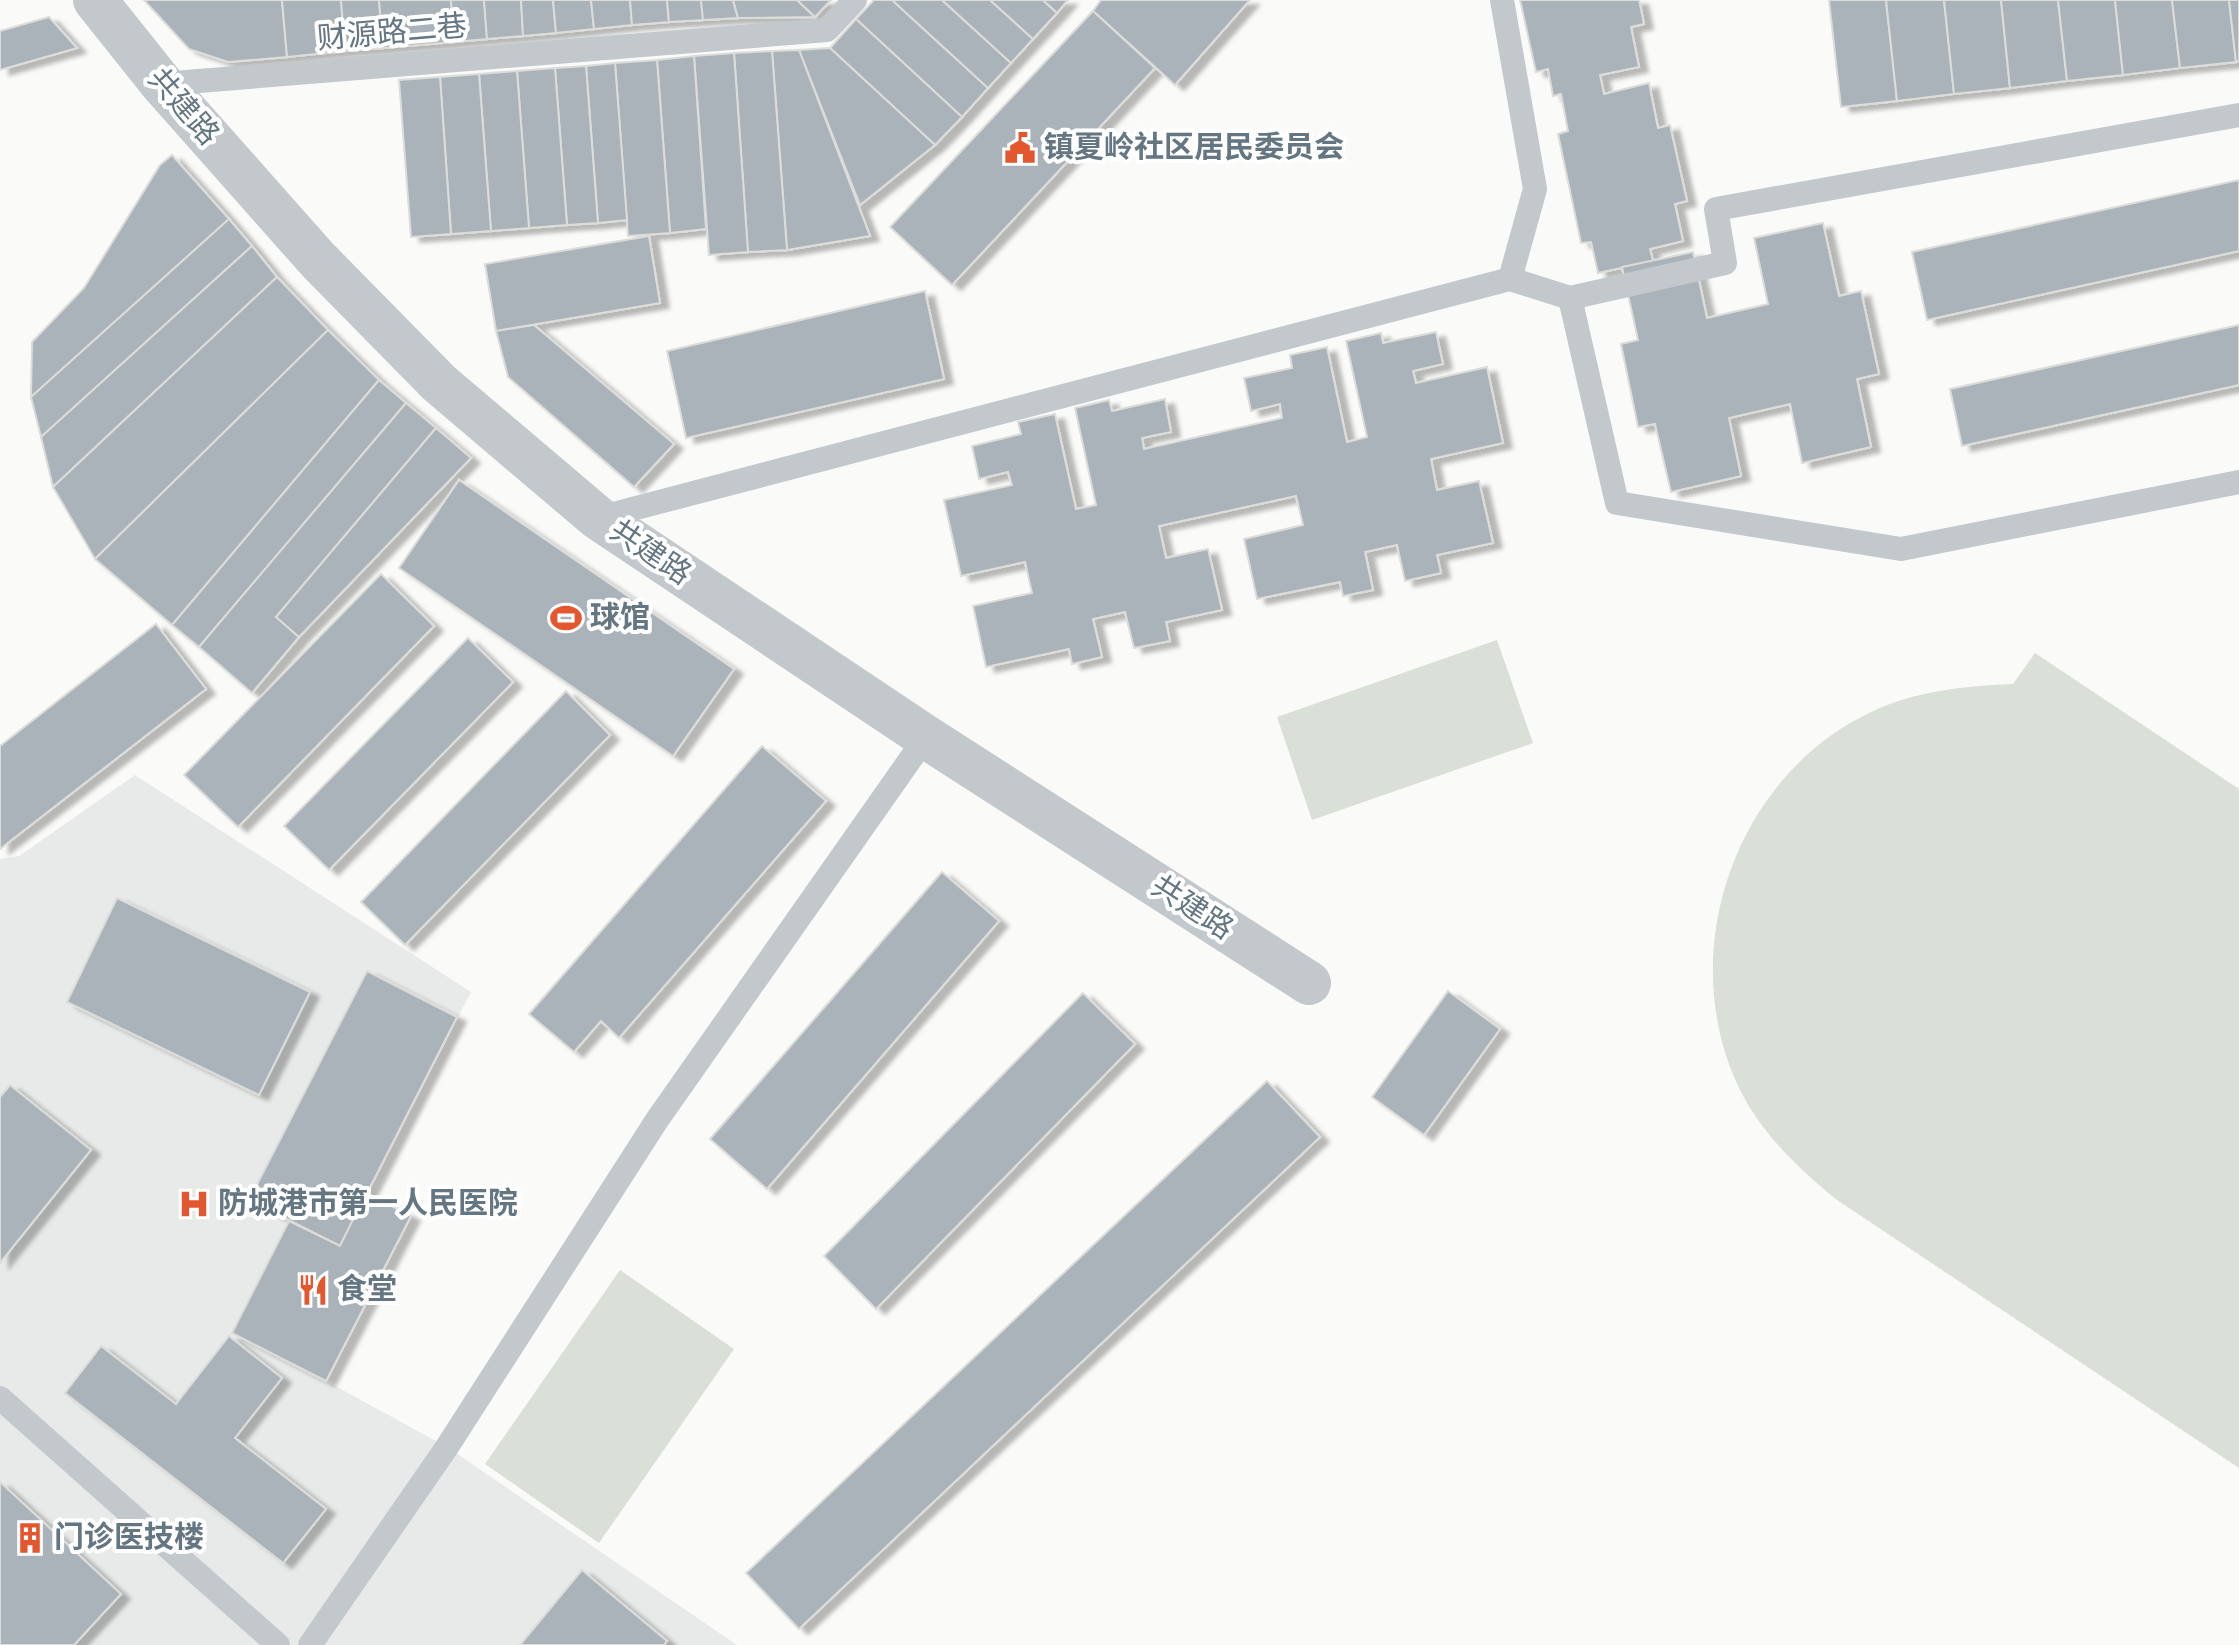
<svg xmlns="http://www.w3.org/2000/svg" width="2239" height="1645" font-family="'Sofia Sans Condensed','Noto Sans SC',sans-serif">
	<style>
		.built { fill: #e8e9e9 }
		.green { fill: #dadfd7 }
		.building { fill: #aab3b9; stroke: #dcdcda; stroke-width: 2; filter: url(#shadow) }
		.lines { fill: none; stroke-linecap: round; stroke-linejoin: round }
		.lane { stroke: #c3c8cc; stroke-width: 24 }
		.street { stroke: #c3c8cc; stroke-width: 44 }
		.labels { text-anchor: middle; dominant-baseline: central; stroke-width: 8; stroke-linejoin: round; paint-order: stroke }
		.street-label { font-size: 30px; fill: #657683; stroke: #fff }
		.poi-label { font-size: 30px; font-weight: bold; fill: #657683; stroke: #fff; text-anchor: start }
	</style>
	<defs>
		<filter id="shadow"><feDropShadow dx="9" dy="5" stdDeviation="2" flood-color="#0004"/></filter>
	</defs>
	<rect width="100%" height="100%" fill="#fafaf8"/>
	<path class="built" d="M135 775 471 992 367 1192 411 1216 326 1381 447 1447 737 1645H0V859L19 856Z"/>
	<g class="green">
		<path d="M1497 640 1533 743 1312 820 1277 717Z"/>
		<path d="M2035 653 2239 789V1468L1837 1200C1799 1169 1764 1136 1741 1092 1673 956 1733 777 1871 712 1916 691 1963 686 2013 684Z"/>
		<path d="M620 1270 734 1349 599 1543 485 1464Z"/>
	</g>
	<g class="building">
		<path d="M144 0H282L287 57 228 62 189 49Z"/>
		<path d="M282 0H341L345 51 287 57Z"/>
		<path d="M341 0H379L383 48 345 51Z"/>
		<path d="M379 0H451L454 42 383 48Z"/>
		<path d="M451 0H484L487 39 454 42Z"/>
		<path d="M484 0H521L523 36 487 39Z"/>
		<path d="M521 0H553L556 33 523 36Z"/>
		<path d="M553 0H591L594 29 556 33Z"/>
		<path d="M591 0H630L632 25 594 29Z"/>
		<path d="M630 0H667L669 22 632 25Z"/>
		<path d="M667 0H701L703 20 669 22Z"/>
		<path d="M701 0H733L738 18 703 20Z"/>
		<path d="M733 0H797L815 17 738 18Z"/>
		<path d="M797 0H831L815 17Z"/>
		<path d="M874 0H892L988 88 962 117 856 19Z"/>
		<path d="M892 0H942L1011 63 988 88Z"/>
		<path d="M942 0H990L1033 39 1011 63Z"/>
		<path d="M990 0H1043L1057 13 1033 39Z"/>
		<path d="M1043 0H1068L1057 13Z"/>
		<path d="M1101 0H1250L1175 85 1093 11Z"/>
		<path d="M1520 0H1639L1644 24 1631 27 1639 67 1600 75 1604 94 1649 83 1658 128 1670 125 1687 201 1675 204 1683 241 1650 249 1653 261 1598 273 1591 242 1581 243 1558 134 1568 131 1561 94 1553 96 1548 69 1536 72Z"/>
		<path d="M1829 0H1886L1897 101 1841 107Z"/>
		<path d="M1886 0H1944L1954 94 1897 101Z"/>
		<path d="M1944 0H2001L2010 88 1954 94Z"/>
		<path d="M2001 0H2058L2067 81 2010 88Z"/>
		<path d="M2058 0H2115L2123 75 2067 81Z"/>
		<path d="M2115 0H2172L2180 68 2123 75Z"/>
		<path d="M2172 0H2229L2236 62 2180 68Z"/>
		<path d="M2229 0H2239V61L2236 62Z"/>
		<path d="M1093 11 1155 68 952 285 890 227Z"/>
		<path d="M49 17 77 48 0 70V31Z"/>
		<path d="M856 19 962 117 935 145 830 48Z"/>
		<path d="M830 48 935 145 860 205 799 50Z"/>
		<path d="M799 50 870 236 787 250 772 51Z"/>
		<path d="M772 51 787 250 748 252 734 53Z"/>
		<path d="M734 53 748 252 709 255 694 56Z"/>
		<path d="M694 56 706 229 670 233 657 60Z"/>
		<path d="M657 60 670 233 628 236 615 63Z"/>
		<path d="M615 63 627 220 598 223 586 66Z"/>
		<path d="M586 66 598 223 567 225 555 68Z"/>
		<path d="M555 68 567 225 529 228 517 71Z"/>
		<path d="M517 71 529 228 491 231 479 74Z"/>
		<path d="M479 74 491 231 451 234 440 77Z"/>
		<path d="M440 77 451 234 411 237 399 80Z"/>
		<path d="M172 155 229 219 31 397 32 342 84 288 160 165Z"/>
		<path d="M2239 180V251L1927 320 1912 252Z"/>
		<path d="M229 219 252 246 41 437 31 397Z"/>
		<path d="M1823 223 1839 296 1861 291 1879 374 1857 379 1871 447 1802 463 1790 404 1729 418 1741 476 1671 492 1655 424 1638 427 1621 344 1638 340 1622 267 1693 252 1707 318 1768 304 1754 238Z"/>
		<path d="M649 236 660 303 496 331 485 264Z"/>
		<path d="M252 246 277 277 53 487 41 437Z"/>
		<path d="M277 277 328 330 95 559 53 487Z"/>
		<path d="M925 291 944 379 686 438 667 351Z"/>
		<path d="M534 325 674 444 634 487 508 377 496 331Z"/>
		<path d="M2239 325V385L1962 446 1950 389Z"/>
		<path d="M328 330 379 380 172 625 95 559Z"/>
		<path d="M1436 332 1443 364 1413 371 1416 383 1487 367 1503 443 1431 459 1437 490 1479 481 1493 543 1437 555 1441 573 1405 581 1397 545 1365 552 1373 590 1343 596 1340 582 1257 599 1244 539 1303 525 1296 496 1159 526 1166 558 1208 549 1222 610 1166 622 1170 641 1134 648 1125 612 1093 619 1102 657 1072 664 1069 649 986 667 973 606 1032 593 1025 562 961 576 944 500 1012 485 1008 472 979 479 972 446 1021 434 1018 422 1055 414 1076 509 1096 505 1075 408 1109 400 1112 411 1165 399 1171 432 1142 438 1144 449 1282 418 1280 404 1251 411 1244 378 1292 368 1290 355 1327 347 1347 442 1367 437 1346 341 1381 333 1383 343Z"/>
		<path d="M379 380 406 403 199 647 172 625Z"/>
		<path d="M406 403 436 428 276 617 299 637 252 693 199 647Z"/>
		<path d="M436 428 471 458 299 637 276 617Z"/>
		<path d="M459 480 734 669 673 756 399 568Z"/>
		<path d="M381 574 434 626 238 827 184 775Z"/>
		<path d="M156 624 206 689 0 849V746Z"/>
		<path d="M468 638 513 682 329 870 284 826Z"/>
		<path d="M566 691 610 735 405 945 361 902Z"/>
		<path d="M762 746 826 801 619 1038 601 1021 574 1052 529 1014Z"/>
		<path d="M942 872 999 921 767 1189 710 1139Z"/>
		<path d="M117 898 310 992 259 1095 67 1002Z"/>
		<path d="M367 971 457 1017 340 1246 249 1200Z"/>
		<path d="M1448 991 1500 1029 1424 1135 1372 1097Z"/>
		<path d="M1083 993 1135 1044 876 1309 824 1256Z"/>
		<path d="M1267 1081 1320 1137 799 1629 746 1573Z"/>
		<path d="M10 1085 91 1150 0 1263V1097Z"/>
		<path d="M366 1193 411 1216 326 1381 232 1333 289 1221 340 1246Z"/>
		<path d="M229 1336 282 1378 235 1438 326 1509 283 1563 65 1393 101 1346 176 1404Z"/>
		<path d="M0 1482 121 1594 74 1645H0Z"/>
		<path d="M582 1570 667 1641 664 1645H520Z"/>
	</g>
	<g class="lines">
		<g class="lane">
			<path d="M1502 0 1535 189 1510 279"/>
			<path d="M162 84 827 30 855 0"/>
			<path d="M1570 298 1617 503 1901 549 2239 482"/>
			<path d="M598 518 1510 279 1570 298 1725 263 1716 209 2239 115"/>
			<path d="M0 1398 278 1645"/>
			<path d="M310 1645 447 1447 657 1120 926 737"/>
		</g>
		<path class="street" d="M95 0 162 84 318 260 439 383 598 518 926 737 1309 983"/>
	</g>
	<defs>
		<symbol id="civic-bare" viewBox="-9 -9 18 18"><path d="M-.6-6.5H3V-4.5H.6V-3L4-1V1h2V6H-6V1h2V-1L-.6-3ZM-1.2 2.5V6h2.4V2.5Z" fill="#e4572e" stroke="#fff" stroke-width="2.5" paint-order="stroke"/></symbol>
		<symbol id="stadium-bare" viewBox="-9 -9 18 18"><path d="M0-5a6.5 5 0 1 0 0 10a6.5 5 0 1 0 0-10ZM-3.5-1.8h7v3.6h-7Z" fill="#e4572e" stroke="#fff" stroke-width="2.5" paint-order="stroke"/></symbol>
		<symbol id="hospital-bare" viewBox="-9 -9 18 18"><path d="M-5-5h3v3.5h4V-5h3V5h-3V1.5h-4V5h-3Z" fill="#e4572e" stroke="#fff" stroke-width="2.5" paint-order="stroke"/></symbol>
		<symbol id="restaurant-bare" viewBox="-9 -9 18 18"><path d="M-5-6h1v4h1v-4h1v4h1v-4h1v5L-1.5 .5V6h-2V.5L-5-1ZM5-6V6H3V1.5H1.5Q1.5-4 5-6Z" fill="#e4572e" stroke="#fff" stroke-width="2.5" paint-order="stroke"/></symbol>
		<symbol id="building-bare" viewBox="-9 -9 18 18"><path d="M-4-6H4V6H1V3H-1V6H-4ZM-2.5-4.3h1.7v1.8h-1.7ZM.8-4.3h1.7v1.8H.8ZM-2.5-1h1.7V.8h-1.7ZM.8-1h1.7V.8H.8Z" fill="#e4572e" stroke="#fff" stroke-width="2.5" paint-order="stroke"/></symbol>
	</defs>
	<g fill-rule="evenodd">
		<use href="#civic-bare" x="998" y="126" width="44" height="44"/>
		<use href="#stadium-bare" x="544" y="596" width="44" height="44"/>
		<use href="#hospital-bare" x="172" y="1182" width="44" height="44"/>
		<use href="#restaurant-bare" x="291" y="1268" width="44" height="44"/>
		<use href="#building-bare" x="8" y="1516" width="44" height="44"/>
	</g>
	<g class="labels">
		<g class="street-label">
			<text transform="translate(392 33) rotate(-5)">财源路二巷</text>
			<text transform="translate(183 107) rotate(49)">共建路</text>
			<text transform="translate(650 553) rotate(34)">共建路</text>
			<text transform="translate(1192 908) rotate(33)">共建路</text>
		</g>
		<g class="poi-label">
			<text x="1044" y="148">镇夏岭社区居民委员会</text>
			<text x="590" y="618">球馆</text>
			<text x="218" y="1204">防城港市第一人民医院</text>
			<text x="337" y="1290">食堂</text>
			<text x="54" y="1538">门诊医技楼</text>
		</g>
	</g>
</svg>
